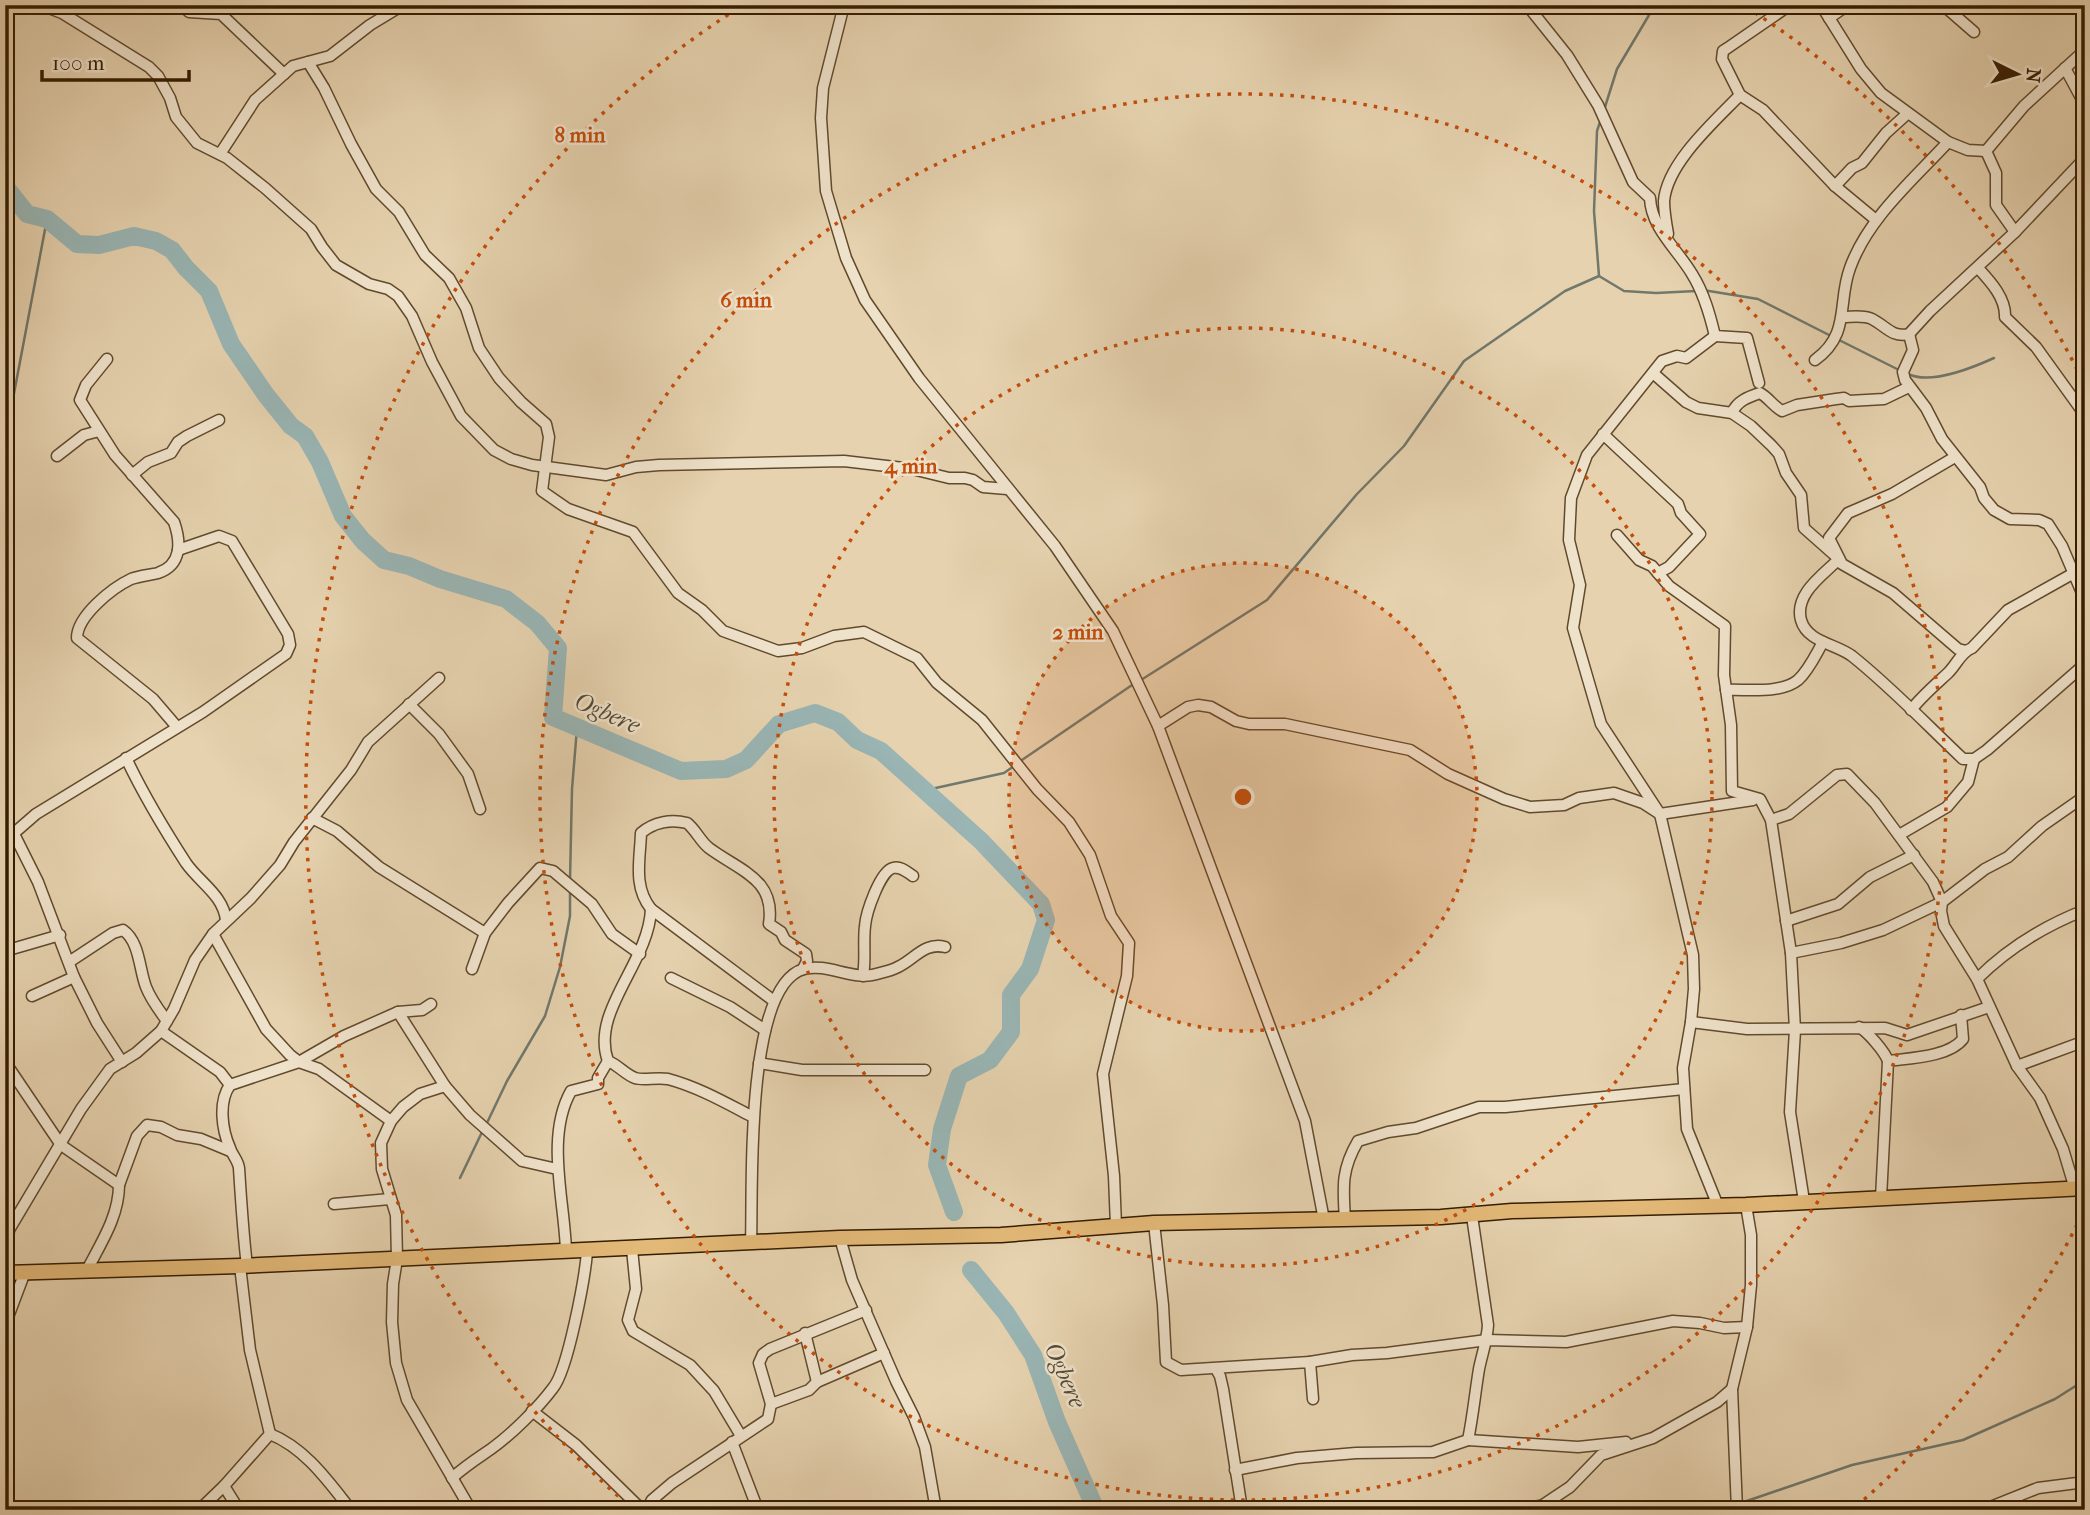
<svg xmlns="http://www.w3.org/2000/svg" width="2090" height="1515" font-family="'IM FELL French Canon',serif">
	<style>
		.lines { fill: none; stroke-linecap: round; stroke-linejoin: round }
		.stream { stroke: #71786c; stroke-width: 2.5 }
		.river { stroke: #99b5b4; stroke-width: 18 }
		.minor-casing { stroke: #614a2c; stroke-width: 13 }
		.major-casing { stroke: #351c00; stroke-width: 17 }
		.minor { stroke: #efe2cb; stroke-width: 10 }
		.major { stroke: #e3b978; stroke-width: 14 }
		.ring { fill: none; stroke: #c44d0a; stroke-width: 3.5; stroke-dasharray: 3.5 7 }
		.labels { text-anchor: middle; dominant-baseline: central; stroke-width: 5; stroke-linejoin: round; paint-order: stroke }
		.water-label { font-size: 24px; font-style: italic; fill: #534a36; stroke: #efe2cb }
		.centre { fill: #c44d0a; stroke: #efe2cb; stroke-width: 3.5 }
		.ring-label { font-size: 21px; text-anchor: middle; font-weight: bold; fill: #c44d0a; stroke: #efe2cb; stroke-width: 5; stroke-linejoin: round; paint-order: stroke }
	</style>
	<rect width="100%" height="100%" fill="#e6d2af"/>
	<filter id="stains"><feTurbulence type="fractalNoise" baseFrequency=".00286" numOctaves="4"/><feColorMatrix values="0 0 0 0 .2 0 0 0 0 .09 0 0 0 0 .02 0 0 0 .5 -.17"/></filter>
	<radialGradient id="worn" r=".72"><stop offset=".6" stop-color="#630" stop-opacity="0"/><stop offset="1" stop-color="#630" stop-opacity=".3"/></radialGradient>
	<g class="lines">
		<g class="stream">
			<path d="M1604 110 1617 69 1655 5"/>
			<path d="M1599 276 1624 291 1656 293 1696 291"/>
			<path d="M1599 276 1594 211 1597 131 1601 119"/>
			<path d="M1703 290 1758 299 1833 337"/>
			<path d="M1839 340 1899 370"/>
			<path d="M1908 374C1931 385 1972 368 1994 358"/>
			<path d="M5 441 47 219"/>
			<path d="M1141 680 1267 600 1357 494 1404 446 1464 361 1565 291 1599 276"/>
			<path d="M1019 762 1135 683"/>
			<path d="M922 791 1004 773 1014 766"/>
			<path d="M570 880 572 789 577 728"/>
			<path d="M486 1125 507 1081 545 1016 560 967 570 916V891"/>
			<path d="M460 1178 483 1130"/>
			<path d="M1741 1503 1852 1465 1963 1440 2055 1399 2085 1380"/>
			<path d="M1712 1510 1734 1504"/>
		</g>
		<g class="river">
			<path d="M5 186 27 214 47 219 77 244 99 245 134 236 156 241 172 250 186 268 209 291 231 344 266 395 291 426 305 436 320 462 343 516 363 541 384 560 409 566 440 579 506 599 537 623 558 648 553 717 681 771 726 769 746 760 779 724 815 713 838 722 857 740 881 751 981 841 1041 904 1046 920 1030 969 1011 995V1032L990 1060 959 1076 942 1129 937 1165 954 1212"/>
			<path d="M971 1270 1006 1313 1033 1355 1057 1422 1096 1510"/>
		</g>
		<defs>
			<g id="minor">
				<path d="M41 5 62 13 149 67 158 76 170 98 176 117 197 143 227 158 265 188 311 229 322 247 336 265 369 284 388 289 398 296 412 316 432 362 461 416 494 450 511 459 532 465 606 475 636 467 659 465 844 461 912 469 949 478H965L973 480 983 487 1007 489"/>
				<path d="M182 5 189 12 221 14 284 74"/>
				<path d="M844 5 823 88 821 118 826 191 846 258 865 300 919 378 1055 546 1113 631 1158 726 1305 1121 1324 1220"/>
				<path d="M1527 5 1567 55 1598 105 1633 182 1650 198C1651 228 1678 250 1692 274 1704 293 1710 315 1715 336L1747 338 1759 383"/>
				<path d="M1790 5 1729 47 1723 51 1722 59 1740 95 1763 110 1835 186 1876 220"/>
				<path d="M1821 5 1861 69 1881 93 1948 142 1968 150 1986 151"/>
				<path d="M1943 5 1974 32"/>
				<path d="M1829 18 1848 5"/>
				<path d="M308 62 324 88 351 144 376 189 399 212 425 255 449 278 466 308 479 348 499 378 521 402 546 424 549 437 542 491 568 509 633 532 678 593 702 610 723 631 778 651 802 648 834 636 864 632 917 658 937 683 982 720 1037 789 1069 822 1090 855 1111 916 1129 943 1127 976 1103 1074 1114 1176 1116 1226"/>
				<path d="M2065 68 2085 105"/>
				<path d="M1986 151 2024 106 2085 50"/>
				<path d="M1986 151 1996 173V205L2015 232"/>
				<path d="M220 154 255 100 293 66 330 56 370 25 403 5"/>
				<path d="M1835 186 1852 168 1862 163 1886 133 1907 114"/>
				<path d="M1668 234C1666 223 1664 212 1664 201 1667 163 1715 121 1740 95"/>
				<path d="M1978 268C1990 281 2006 298 2005 317L2036 347 2085 415"/>
				<path d="M1843 317C1852 317 1864 315 1872 319 1886 326 1892 338 1909 334L1930 311 2015 232 2085 158"/>
				<path d="M1909 334 1913 350 1903 372 1905 380 1926 408 1942 439 1980 487 1984 498 1994 510 2010 519 2039 520 2048 524 2062 546 2085 600"/>
				<path d="M1715 336 1686 358 1677 356 1662 361 1587 455 1571 498 1569 540 1580 585 1573 628 1601 724 1660 814 1693 955 1694 989 1691 1022 1683 1068 1687 1129 1718 1206"/>
				<path d="M107 359 86 385 80 400 115 455 174 522C181 542 182 565 158 573 150 575 139 576 131 579 112 588 77 616 77 638L153 699 177 727"/>
				<path d="M1815 360C1851 334 1837 303 1850 268 1868 218 1913 180 1948 142"/>
				<path d="M1653 373 1686 402 1698 408 1732 413 1751 426 1771 445 1779 454 1786 473 1801 495 1804 528 1839 559C1823 575 1794 594 1801 620 1807 642 1836 644 1852 656 1891 687 1926 724 1963 759H1974L1987 750 2085 664"/>
				<path d="M1732 413C1737 401 1748 397 1760 393 1769 398 1773 406 1782 411L1797 405 1836 399 1844 398 1849 401 1884 399 1909 387"/>
				<path d="M1603 434 1678 504 1681 513 1700 534 1669 567 1658 573"/>
				<path d="M57 456 84 435 99 431"/>
				<path d="M1955 457 1892 494 1848 513 1829 538 1842 564 1893 593 1958 649 1966 651"/>
				<path d="M132 475 148 462 171 453 178 442 187 436 219 420"/>
				<path d="M1617 535 1639 560 1652 566 1669 586 1725 626 1724 675 1731 725 1732 791 1760 799 1771 820 1791 953 1795 1030 1790 1112 1804 1201"/>
				<path d="M1726 690C1748 689 1781 694 1798 680 1809 670 1816 654 1823 642"/>
				<path d="M409 704 439 734 468 774 480 809"/>
				<path d="M1911 710C1922 696 1935 685 1948 673 1957 664 1961 652 1972 648L2008 610 2074 573"/>
				<path d="M1158 726 1188 707 1198 705 1211 707 1236 721 1249 724H1285L1410 750 1448 774 1504 799 1530 807 1564 805 1579 798 1614 793 1643 803 1660 814 1753 800"/>
				<path d="M126 758C143 794 164 829 186 863 200 883 223 895 226 920"/>
				<path d="M312 818 337 831 379 867 485 933"/>
				<path d="M1771 820 1789 814 1837 775 1847 774 1875 803 1933 882 1942 902 1941 911 1944 926 1977 979 2017 1066 2040 1098 2063 1149 2075 1189"/>
				<path d="M13 832 38 882 74 977 97 1023 122 1062"/>
				<path d="M1899 835 1947 807 1968 782 1974 759"/>
				<path d="M5 841 36 814 203 712 286 654 290 645 288 634 232 541 219 536 178 550"/>
				<path d="M651 909C649 963 590 1011 608 1061 618 1065 626 1075 635 1078 643 1081 656 1077 668 1079 698 1087 726 1103 753 1117"/>
				<path d="M1786 921 1838 904 1870 877 1914 855"/>
				<path d="M213 934 266 1029 290 1055 299 1062 319 1069 391 1121"/>
				<path d="M5 951 60 935"/>
				<path d="M1791 953 1841 943 1883 930 1942 902 1985 869 2008 857 2042 826 2085 796"/>
				<path d="M69 962 113 933 123 930C140 942 139 969 146 987 151 1000 159 1010 167 1021"/>
				<path d="M472 969 485 933 508 903 540 868 553 871 592 904 612 934 640 954"/>
				<path d="M863 976C866 959 863 943 865 926 866 913 880 871 893 868 901 866 907 872 913 876"/>
				<path d="M671 978 730 1007 765 1030"/>
				<path d="M1977 979C2008 948 2044 926 2085 910"/>
				<path d="M32 996 74 977"/>
				<path d="M774 1001 651 909C633 886 640 861 641 833 654 822 671 819 687 823 696 830 700 841 709 848 740 871 776 879 769 924L781 932 785 940 806 954 807 961 803 969"/>
				<path d="M398 1012 445 1086 470 1115 522 1161 557 1169"/>
				<path d="M1691 1022 1747 1029 1885 1028 1907 1035 1989 1007"/>
				<path d="M1859 1027C1868 1032 1885 1052 1888 1061L1881 1198"/>
				<path d="M161 1031 220 1072 230 1085"/>
				<path d="M1888 1061C1910 1058 1949 1057 1963 1039L1961 1015"/>
				<path d="M5 1062 61 1145 119 1185C119 1216 101 1243 87 1270"/>
				<path d="M759 1063 802 1070H925"/>
				<path d="M2017 1066 2085 1041"/>
				<path d="M445 1086 420 1094 403 1107 391 1121 381 1143 382 1169 396 1215 397 1259 393 1284 392 1322 396 1363 407 1400 471 1510"/>
				<path d="M119 1185 137 1136 147 1125 161 1127 177 1135 201 1139 230 1151"/>
				<path d="M334 1204 390 1199"/>
				<path d="M1345 1220C1343 1187 1341 1170 1358 1141L1388 1132 1416 1128 1479 1107H1505L1684 1089"/>
				<path d="M1154 1223 1163 1305 1166 1362 1181 1370 1310 1362 1313 1399"/>
				<path d="M840 1238 852 1280 896 1381 914 1417 925 1447 936 1510"/>
				<path d="M751 1243C753 1192 744 985 804 969 827 963 849 979 872 975 880 973 891 971 898 967 915 959 924 942 945 947"/>
				<path d="M632 1249 636 1289 628 1320 633 1331 690 1365 714 1391 741 1436"/>
				<path d="M566 1252C565 1202 545 1137 571 1091L598 1084V1078L608 1061"/>
				<path d="M240 1266 250 1350 270 1434"/>
				<path d="M247 1266C243 1233 241 1200 239 1168 238 1160 232 1155 230 1148 222 1130 218 1102 230 1085L299 1062 344 1036 398 1012 422 1010 431 1004"/>
				<path d="M8 1273 7 1246 9 1230 81 1109 110 1069 136 1053 161 1031 174 1009 195 960 213 934 251 898 280 865 294 842 351 770 368 742 439 678"/>
				<path d="M5 1325 25 1272"/>
				<path d="M805 1333 817 1382"/>
				<path d="M1310 1362 1352 1355 1387 1353 1487 1340 1566 1342 1673 1321 1700 1323 1724 1328 1747 1327"/>
				<path d="M1216 1369 1220 1376 1223 1389 1241 1503 1248 1510"/>
				<path d="M771 1404 809 1390 817 1382 884 1353"/>
				<path d="M532 1411 576 1445 635 1503 641 1508 647 1509 652 1500 672 1483 768 1419 771 1404 759 1363 763 1354 770 1349 866 1310"/>
				<path d="M270 1434C305 1448 328 1481 351 1510"/>
				<path d="M1468 1440 1578 1447 1626 1442"/>
				<path d="M732 1442 758 1510"/>
				<path d="M1235 1470 1297 1458 1356 1453 1433 1452 1468 1440C1473 1416 1475 1393 1479 1369 1482 1354 1487 1341 1488 1325L1472 1216"/>
				<path d="M452 1478C465 1466 478 1458 491 1449 512 1434 538 1408 553 1388 568 1370 585 1277 587 1252"/>
				<path d="M224 1486 239 1510"/>
				<path d="M199 1510 224 1486 270 1434"/>
				<path d="M1403 1510 1409 1507 1456 1510"/>
				<path d="M1521 1510 1543 1505 1570 1487 1601 1455 1653 1438 1717 1402 1732 1389"/>
				<path d="M1737 1510 1732 1389 1747 1327 1751 1285V1235L1746 1205"/>
				<path d="M1983 1510 2038 1488 2085 1482"/>
			</g>
			<path id="major" d="M5 1273 240 1266 840 1238 1001 1235 1154 1223 1441 1217 1512 1211 1746 1205 2085 1188"/>
		</defs>
		<use href="#minor" class="minor-casing"/>
		<use href="#major" class="major-casing"/>
		<use href="#minor" class="minor"/>
		<use href="#major" class="major"/>
	</g>
	<circle cx="1243" cy="797" r="234" fill="#c44d0a" fill-opacity=".12"/>
	<g class="ring">
		<circle cx="1243" cy="797" r="234"/>
		<circle cx="1243" cy="797" r="469"/>
		<circle cx="1243" cy="797" r="703"/>
		<path d="M2082 1215A937 937 0 0 1 1852 1510M634 1510A937 937 0 0 1 740 7M1746 7A937 937 0 0 1 2082 379"/>
	</g>
	<g class="labels">
		<g class="water-label">
			<text transform="translate(607 713) rotate(23)">Ogbere</text>
			<text transform="translate(1065 1375) rotate(66)">Ogbere</text>
		</g>
	</g>
	<circle cx="1243" cy="797" r="10" class="centre"/>
	<g class="ring-label">
		<text x="580" y="142">8 min</text>
		<text x="746" y="307">6 min</text>
		<text x="911" y="473">4 min</text>
		<text x="1078" y="639">2 min</text>
	</g>
	<rect width="2090" height="1515" fill="none" stroke="#e6d2af" stroke-width="28"/>
	<rect x="7" y="7" width="2076" height="1501" fill="none" stroke="#351c00" stroke-width="3.5"/>
	<rect x="14" y="14" width="2062" height="1487" fill="none" stroke="#351c00" stroke-width="2"/>
	<g transform="translate(2017 74) rotate(95)" stroke="#efe2cb" stroke-width="5" paint-order="stroke">
	<path d="M0-5L12 26L0 18L-12 26Z" fill="#351c00"/>
	<text y="-10" font-size="19" font-weight="bold" text-anchor="middle" fill="#351c00">N</text>
	</g>
	<path d="M42 70v10h147v-10" fill="none" stroke="#351c00" stroke-width="3.5"/>
	<text x="52" y="70" font-size="21" fill="#351c00" stroke="#efe2cb" stroke-width="5" paint-order="stroke">100 m</text>
	<rect width="100%" height="100%" filter="url(#stains)"/>
	<rect width="100%" height="100%" fill="url(#worn)"/>
</svg>
